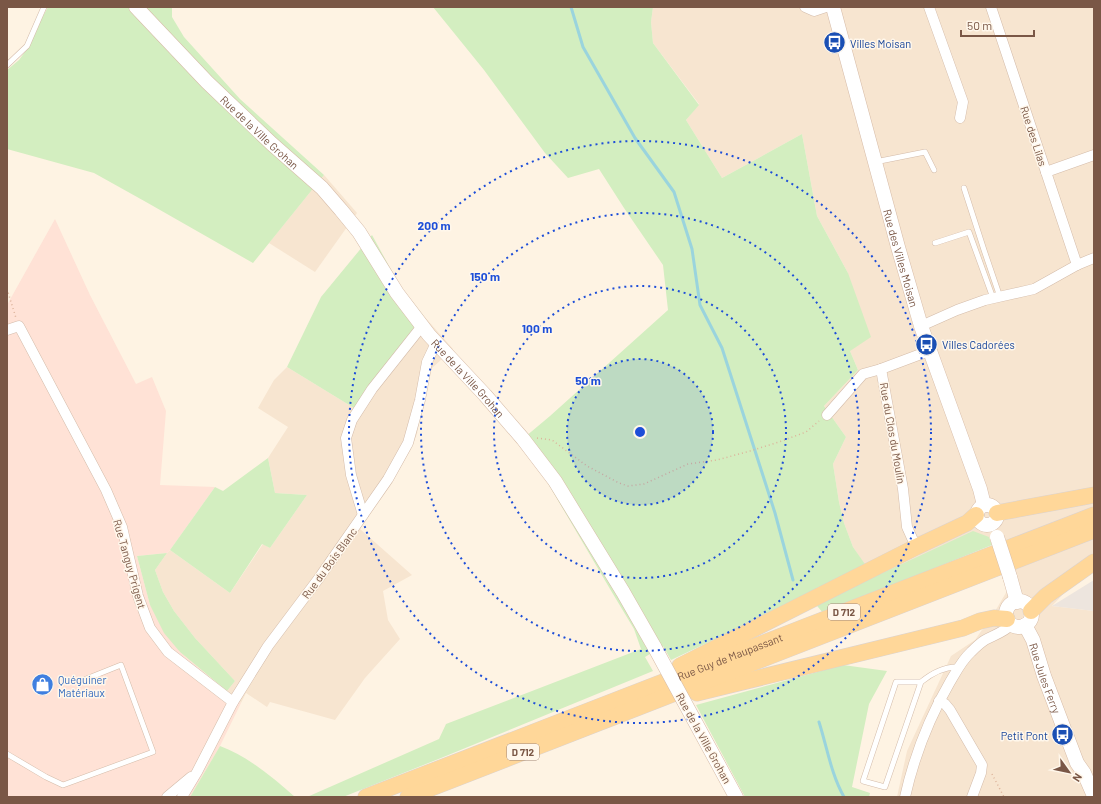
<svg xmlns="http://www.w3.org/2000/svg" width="1101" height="804" font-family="Barlow,sans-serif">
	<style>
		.residential { fill: #f7e5d0 }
		.commercial { fill: #ffe2d6 }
		.industrial { fill: #ede5de }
		.green { fill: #d3eec0 }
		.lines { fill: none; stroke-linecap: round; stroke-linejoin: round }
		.stream { stroke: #9ad4dd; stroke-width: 3 }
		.lane-casing { stroke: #d4bcaa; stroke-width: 6 }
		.street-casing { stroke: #d4bcaa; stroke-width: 11 }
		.secondary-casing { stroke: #d7bca8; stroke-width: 15 }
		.primary-casing { stroke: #dcd3cf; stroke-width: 17 }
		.path { stroke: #dcb39a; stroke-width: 1.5; stroke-dasharray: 1 3; stroke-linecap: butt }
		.lane { stroke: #fff; stroke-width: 5 }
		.street { stroke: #fff; stroke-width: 10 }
		.secondary { stroke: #fff; stroke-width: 14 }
		.primary { stroke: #ffd799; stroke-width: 16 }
		.secondary-bridge-casing { stroke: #d7bca8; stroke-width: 15; stroke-linecap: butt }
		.secondary-bridge { stroke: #fff; stroke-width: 14 }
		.ring { fill: none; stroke: #1d4ed8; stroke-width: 2; stroke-dasharray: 2 4 }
		.labels { text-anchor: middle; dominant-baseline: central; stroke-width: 3; stroke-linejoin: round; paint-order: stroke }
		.shield { fill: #fff7eb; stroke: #a28778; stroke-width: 1 }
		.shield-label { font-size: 10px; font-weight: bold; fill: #7a5746 }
		.transit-label { font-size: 11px; fill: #164399; stroke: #fff7eb; text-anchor: start }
		.street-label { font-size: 11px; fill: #7a5746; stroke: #fff7eb }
		.shop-label { font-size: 11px; fill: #366cbe; stroke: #fff7eb; text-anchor: start }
		.centre { fill: #1d4ed8; stroke: #fff7eb; stroke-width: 2 }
		.ring-label { font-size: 12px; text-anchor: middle; font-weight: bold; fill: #1d4ed8; stroke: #fff7eb; stroke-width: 3; stroke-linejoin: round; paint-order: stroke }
	</style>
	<rect width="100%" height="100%" fill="#fef3e3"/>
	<g class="residential">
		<path d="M653 7H1094V561L1052 606 1094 611V797H897L907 751 951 656 975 640 997 608 1007 591 989 537 873 577 853 547 844 523 839 502 833 464 846 437 824 406 858 370 850 351 848 273 817 216 802 134 722 178 686 120 699 104 653 43 651 22Z"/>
		<path d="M324 175 357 213 315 272 269 243Z"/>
		<path d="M423 315 453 349 431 369 428 377 417 434 411 449 390 486 360 529 412 575 383 591 388 620 400 639 365 678 335 720 270 702 267 707 246 693 241 703 227 691 235 681 195 638 174 611 163 592 155 570 167 553 170 550 230 593 263 544 270 548 307 495 275 493 268 458 288 427 258 408 274 380 287 367 354 408 399 349Z"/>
	</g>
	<path class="commercial" d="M55 219 90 295 136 384 152 377 166 411 160 485 215 487 170 550 167 553 137 556 150 605 180 652 241 703 220 746 190 797H7V305Z"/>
	<path class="industrial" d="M1094 580V611L1052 606Z"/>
	<g class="green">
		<path d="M48 7H172V17L184 37 240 99 324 175 253 263 146 202 94 173 7 149V70L19 60 30 45 42 18Z"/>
		<path d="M433 7H653L651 22 653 43 699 105 686 120 722 178 802 134 817 216 848 273 871 337 850 351 858 370 824 406 846 437 833 464 839 502 844 523 853 547 874 577 973 531 989 537 992 545 823 613 808 595 671 660 663 646 645 657 653 671 441 758 343 797H307L439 739 446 724 641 649 634 629 610 589 546 480 519 442 550 416 668 310 663 265 624 208 599 169 568 178 545 153 484 70Z"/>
		<path d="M372 235 400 286 423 315 399 349 354 408 287 367 321 297Z"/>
		<path d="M268 458 275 493 307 495 270 548 262 544 230 593 170 550 215 487 223 491Z"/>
		<path d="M167 553 155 570 163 592 174 611 195 638 235 681 227 691 180 652 164 633 150 605 137 556Z"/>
		<path d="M843 665 887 671 869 704 852 787 870 793 869 797H745L696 705Z"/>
		<path d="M220 746C249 757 272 777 295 797H190Z"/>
	</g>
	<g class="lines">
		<g class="stream">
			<path d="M571 7 583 47 635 138 674 192 692 249 700 305 722 348 775 513 793 580"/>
			<path d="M819 722C827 747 831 774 844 797"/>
		</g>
		<defs>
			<g id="lane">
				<path d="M7 65 27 46 44 7"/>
				<path d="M875 162 925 152 934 170"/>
				<path d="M964 188 984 250 1000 297"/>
				<path d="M935 243 969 232 993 298"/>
				<path d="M921 682H896L863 781 885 787 921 682C932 673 945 666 959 667"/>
				<path d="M7 754 46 777 63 785 153 752 121 665 81 681"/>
			</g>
			<g id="street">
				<path d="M805 7 814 11 826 7"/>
				<path d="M929 7 963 102 960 118"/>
				<path d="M991 7 1077 265"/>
				<path d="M1046 172 1094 155"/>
				<path d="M921 326 957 310 985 300 1034 289 1077 265 1094 258"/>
				<path d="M7 330 19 326 106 490 122 527 138 596 150 628 168 652 233 702"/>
				<path d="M881 369 903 489 907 527 916 547"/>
				<path d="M827 415 863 374 881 369 929 351"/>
				<path d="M363 515 351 475 346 438 352 420 372 389 422 326"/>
				<path d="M939 701 945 704 950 710 982 765 981 773 972 797"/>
				<path d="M167 797 191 777"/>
				<path d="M182 797 197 772 233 702 268 646 319 578 388 479 408 443 420 400 427 362 436 343"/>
				<path d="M905 797C914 757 929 718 950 682 956 672 962 660 971 652 975 648 980 643 985 640 994 635 1004 632 1011 625"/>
			</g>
			<g id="secondary">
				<path id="s1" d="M136 7 207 82 272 144 322 188 341 210 359 232 397 293 429 335 485 395 523 439 555 481 623 592 655 648"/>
				<path id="s2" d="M833 7 898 247 921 326 980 489 984 505"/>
				<circle cx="987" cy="515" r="10"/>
				<path d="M1010 577 1017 602"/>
				<circle cx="1019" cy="614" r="13"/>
				<path id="s3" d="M1025 625 1033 640 1044 676 1077 763 1084 773 1094 796"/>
				<path d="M693 718 736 797"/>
			</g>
			<g id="primary">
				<path d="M997 513 1094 495"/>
				<path d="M1031 611 1046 596 1094 562"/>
				<path d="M680 666 916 547 967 523 976 515"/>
				<path d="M697 693 963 628 980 621 994 618 1007 619"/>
				<path id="s4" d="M366 797 1094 515"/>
				<path d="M408 797 1094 530"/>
			</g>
		</defs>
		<use href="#lane" class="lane-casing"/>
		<use href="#street" class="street-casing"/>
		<use href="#secondary" class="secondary-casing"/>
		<use href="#primary" class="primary-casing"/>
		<g class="path">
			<path d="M7 289 16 318"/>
			<path d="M537 438 552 440 587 466 619 483 628 486 644 484 688 464 717 460 750 451 779 442 806 432 819 421"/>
			<path d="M992 774 1004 797"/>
		</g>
		<use href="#lane" class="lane"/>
		<use href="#street" class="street"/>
		<use href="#secondary" class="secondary"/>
		<use href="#primary" class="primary"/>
		<defs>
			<g id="secondary-bridge">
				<path d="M997 537 1010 577"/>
				<path d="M655 648 693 718"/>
			</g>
		</defs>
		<use href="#secondary-bridge" class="secondary-bridge-casing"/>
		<use href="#secondary-bridge" class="secondary-bridge"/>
	</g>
	<circle cx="640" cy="432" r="73" fill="#1d4ed8" fill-opacity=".12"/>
	<g class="ring">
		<circle cx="640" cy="432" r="73"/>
		<circle cx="640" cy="432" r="146"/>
		<circle cx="640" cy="432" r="219"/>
		<circle cx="640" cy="432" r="291"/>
	</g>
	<defs>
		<symbol id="bus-disc" viewBox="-11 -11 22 22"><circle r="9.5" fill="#1a4fb4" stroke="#fff7eb"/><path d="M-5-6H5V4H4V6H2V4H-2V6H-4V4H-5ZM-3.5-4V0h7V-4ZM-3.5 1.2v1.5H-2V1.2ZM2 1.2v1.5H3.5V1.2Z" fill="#fff"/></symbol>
		<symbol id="shop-disc" viewBox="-11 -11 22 22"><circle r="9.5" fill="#3f7fe0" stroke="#fff7eb"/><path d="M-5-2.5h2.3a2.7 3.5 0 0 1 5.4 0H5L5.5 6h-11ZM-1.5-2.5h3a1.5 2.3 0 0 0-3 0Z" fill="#fff"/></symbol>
	</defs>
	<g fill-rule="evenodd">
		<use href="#bus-disc" x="822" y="30" width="25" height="25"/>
		<use href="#bus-disc" x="914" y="332" width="25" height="25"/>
		<use href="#shop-disc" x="30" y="672" width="25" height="25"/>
		<use href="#bus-disc" x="1050" y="722" width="25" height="25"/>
	</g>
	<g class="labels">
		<g class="shield">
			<rect x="828" y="604" width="32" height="16" rx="3"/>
			<rect x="507" y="744" width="32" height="16" rx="3"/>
		</g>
		<g class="shield-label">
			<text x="844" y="612">D 712</text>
			<text x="523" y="752">D 712</text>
		</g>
		<g class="transit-label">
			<text x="850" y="43">Villes Moisan</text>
			<text x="942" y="344">Villes Cadorées</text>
			<text x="1048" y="735" text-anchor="end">Petit Pont</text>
		</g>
		<g class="street-label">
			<text stroke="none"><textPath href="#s1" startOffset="176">Rue de la Ville Grohan</textPath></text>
			<text transform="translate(1034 136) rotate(72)">Rue des Lilas</text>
			<text stroke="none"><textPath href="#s2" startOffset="260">Rue des Villes Moisan</textPath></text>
			<text stroke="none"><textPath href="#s1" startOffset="500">Rue de la Ville Grohan</textPath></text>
			<text transform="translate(893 433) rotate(80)">Rue du Clos du Moulin</text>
			<text transform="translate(329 563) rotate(-54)">Rue du Bois Blanc</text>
			<text transform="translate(130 564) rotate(74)">Rue Tanguy Prigent</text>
			<text stroke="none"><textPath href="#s4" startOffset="390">Rue Guy de Maupassant</textPath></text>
			<text stroke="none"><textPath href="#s3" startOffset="57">Rue Jules Ferry</textPath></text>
			<text transform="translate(704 738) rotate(61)">Rue de la Ville Grohan</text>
		</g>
		<g class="shop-label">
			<text x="58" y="679">Quéguiner<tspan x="58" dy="13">Matériaux</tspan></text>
		</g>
	</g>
	<circle cx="640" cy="432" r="6" class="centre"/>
	<g class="ring-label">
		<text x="434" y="230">200 m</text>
		<text x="485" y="281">150 m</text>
		<text x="537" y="333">100 m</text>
		<text x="588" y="385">50 m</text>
	</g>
	<rect width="1101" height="804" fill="none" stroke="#7a5746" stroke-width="16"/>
	<g transform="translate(1069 772) rotate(123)" stroke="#fff7eb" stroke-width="3" paint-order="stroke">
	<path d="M0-3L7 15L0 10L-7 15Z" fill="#7a5746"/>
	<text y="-6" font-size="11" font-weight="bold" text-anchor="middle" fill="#7a5746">N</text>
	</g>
	<path d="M961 30v6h73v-6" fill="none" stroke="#7a5746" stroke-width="2"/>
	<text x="967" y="30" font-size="12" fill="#7a5746" stroke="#fff7eb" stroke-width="3" paint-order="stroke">50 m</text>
</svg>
